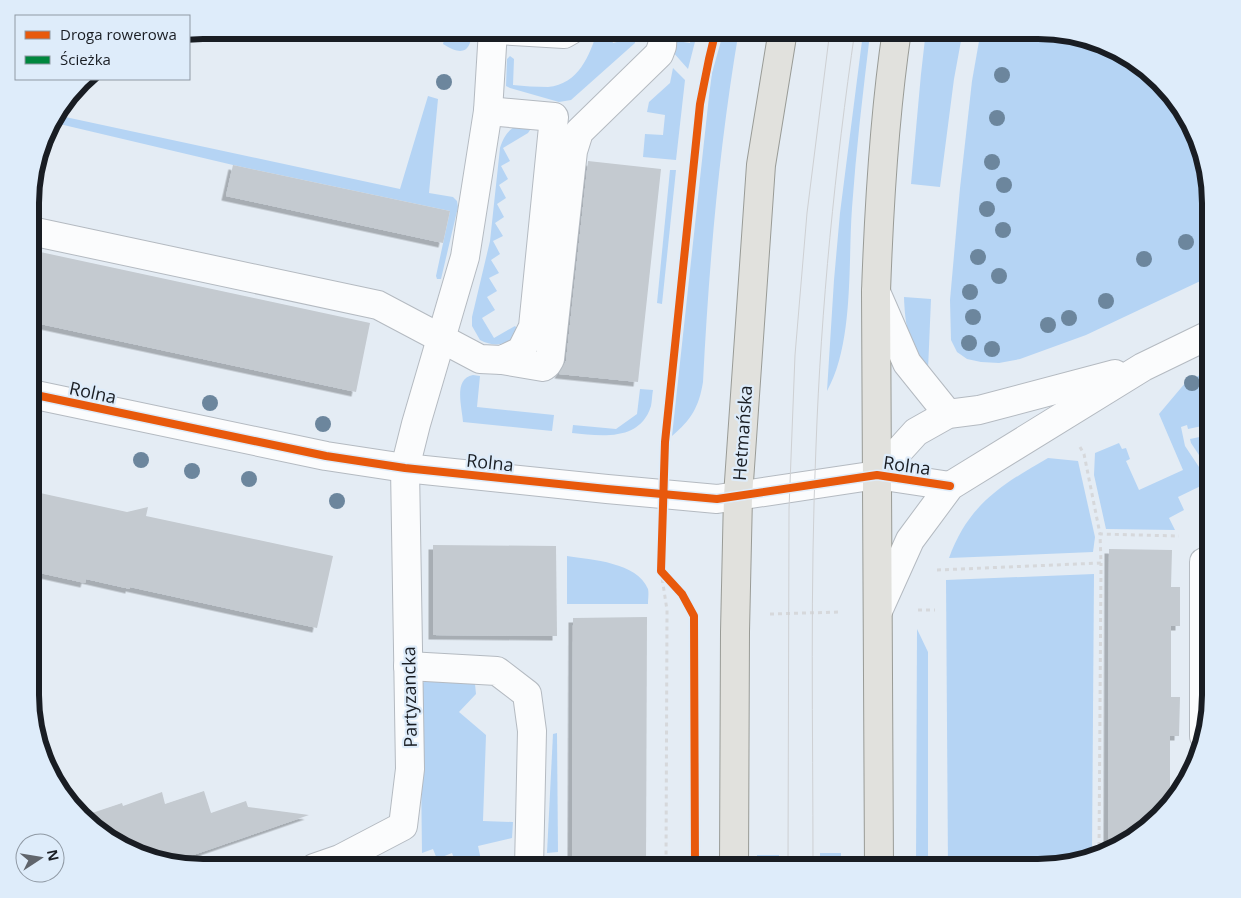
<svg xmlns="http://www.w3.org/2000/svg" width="1241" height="898" font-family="'Open Sans',sans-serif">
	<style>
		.green { fill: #b5d4f4 }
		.building { fill: #c4cad0; filter: url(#shadow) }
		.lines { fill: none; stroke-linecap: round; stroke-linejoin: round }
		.minor-casing { stroke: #b4bac1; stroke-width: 30 }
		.major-casing { stroke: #999b96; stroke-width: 30 }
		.path { stroke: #d6d8db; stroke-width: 3; stroke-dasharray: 4 4; stroke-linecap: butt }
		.minor { stroke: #fbfcfd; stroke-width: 28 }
		.major { stroke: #e1e1dd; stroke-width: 28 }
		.tram { stroke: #ced0d3; stroke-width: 1 }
		.quiet { stroke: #00873e; stroke-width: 6; stroke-dasharray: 12 6; stroke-linecap: butt }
		.cycleway-casing { stroke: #deecfa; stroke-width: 11 }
		.cycleway { stroke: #e8590c; stroke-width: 8 }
		.tree { fill: #6c869d }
		.labels { text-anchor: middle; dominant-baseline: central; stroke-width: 4.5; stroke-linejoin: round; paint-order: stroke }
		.street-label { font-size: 18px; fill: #191d23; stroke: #deecfa }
		.rim { fill: none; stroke: #191d23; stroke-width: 6 }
	</style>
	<defs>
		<filter id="shadow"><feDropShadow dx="-4.5" dy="4.5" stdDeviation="0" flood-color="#0004"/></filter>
	</defs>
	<rect width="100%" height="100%" fill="#e4ecf4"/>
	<g class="green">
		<path d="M447 30H472C471 53 462 56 443 44Z"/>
		<path d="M598 30H608L613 43 632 38 635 40V43L571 100 559 102 510 88 506 86 507 59 510 56 514 59 513 85C524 86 536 87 548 87 579 84 589 56 598 30Z"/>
		<path d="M693 30H698L688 69 672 51 674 44 677 41 690 43Z"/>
		<path d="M724 30H739C719 147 709 264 703 382 699 407 691 420 672 436L709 96 712 73Z"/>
		<path d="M926 30H963L954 79 940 187 911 184 921 74Z"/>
		<path d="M981 30H1049L1094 39 1144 66 1193 126 1211 192V276L1086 335 1020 359 999 363 981 362 967 359 957 352 951 340 950 300 960 188 972 81Z"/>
		<path d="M863 33 870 34C863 92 856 150 852 208 848 263 854 343 827 391L834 280 840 213Z"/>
		<path d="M673 68 685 80 676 160 643 157 645 134 663 135 665 115 647 112 649 102 670 83Z"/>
		<path d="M428 96 438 99 429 193 453 197 457 201 458 207 441 279H437L436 276 450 211 233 165 51 122 56 115 400 189Z"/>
		<path d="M519 124 529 126 530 130 528 133 503 148 510 161 501 166 508 179 499 185 506 198 497 204 504 217 495 223 503 236 493 241 500 254 491 260 499 273 489 278 497 291 487 297 495 310 482 318 494 338 515 326 517 328C513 346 495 348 480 340L472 326V317L490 241 500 148C504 136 508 130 519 124Z"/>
		<path d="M670 170H676L662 304 657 303Z"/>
		<path d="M904 297 931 299 928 370C909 345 905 328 904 297Z"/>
		<path d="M1202 374 1211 378V401L1202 403 1207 425 1188 429 1187 425 1181 427 1185 446 1209 482 1178 497 1184 510 1169 518 1175 530 1106 529 1094 475 1095 453 1119 443 1122 449 1126 448 1130 459 1126 461 1139 490 1183 470 1159 414 1186 382Z"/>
		<path d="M473 375 480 376 477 407 554 415 552 431 463 422C462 406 453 379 473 375Z"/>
		<path d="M640 389 653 390C652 395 652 401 651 406 640 442 600 436 572 433L573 425 616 429 637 414Z"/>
		<path d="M1209 435 1211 444V473L1191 443 1190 439Z"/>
		<path d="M1048 458 1078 461 1095 537 1093 552 949 558C968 505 1001 485 1048 458Z"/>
		<path d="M567 556C592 560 637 562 648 589 649 593 648 600 648 604H567Z"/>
		<path d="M1094 574 1092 855 1038 868H948L946 580Z"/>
		<path d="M917 629 928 652V868H916Z"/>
		<path d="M453 680 475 684 476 694 459 712 486 735 483 821 513 822 512 838 478 846 481 860 492 858 494 863 473 868H458L452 853 437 859 433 849 422 853 420 686 425 681Z"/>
		<path d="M557 733 558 852 547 853 553 734Z"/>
		<rect x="820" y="853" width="21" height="15"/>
		<rect x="757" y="855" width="22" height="13"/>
	</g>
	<g class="building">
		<path d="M588 161 661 169 638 382 559 374 566 361Z"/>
		<path d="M233 165 450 211 443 243 226 196Z"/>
		<path d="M31 250 370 323 356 392 31 322Z"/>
		<path d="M31 491 127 512 148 507 146 516 333 556 317 628 130 587V589L86 579 85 583 31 571Z"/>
		<path d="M433 545 556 546 557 636 433 635Z"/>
		<path d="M1109 549 1172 550 1171 587H1180V626H1171V697H1180L1179 736H1170V805L1115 850 1108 852Z"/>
		<path d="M647 617 646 868H572L573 618Z"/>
		<path d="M204 791 211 813 246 801 248 807 309 815 170 863 137 855 97 832 83 816 122 803 123 806 162 792 165 804Z"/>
	</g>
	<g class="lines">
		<defs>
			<g id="minor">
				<path d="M497 30 564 34 571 30"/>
				<path d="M31 231 378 305 480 359 502 360 521 351 533 327 554 117 488 111"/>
				<path d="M876 292 907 363 948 414"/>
				<path d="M502 360 543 367 547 364 550 359 573 151 579 132 659 54 662 46 663 30"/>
				<path d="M31 394 326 456 405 468 607 489 717 499 877 475 950 486"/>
				<path d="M877 475 916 432 948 414 979 410 1115 374"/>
				<path d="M878 611 910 540 950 486 1143 367 1211 334"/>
				<path d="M408 666 497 671 527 694 532 731 529 868"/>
				<path d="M1204 736V562L1211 559"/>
				<path d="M314 868 340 859 403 826 410 769 405 468 416 424 465 257 488 111 493 30"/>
			</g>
			<g id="major">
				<path d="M734 868 735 632 738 496 761 165 783 30"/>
				<path d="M879 868 876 292C879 205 884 117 897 30"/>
			</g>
		</defs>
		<use href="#minor" class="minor-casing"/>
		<use href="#major" class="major-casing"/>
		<g class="path">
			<path d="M1080 447 1084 454 1100 534"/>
			<path d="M937 570 1101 563 1100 534 1179 536"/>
			<path d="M661 571 667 610 666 868"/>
			<path d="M918 610H935"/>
			<path d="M770 614 841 612"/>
			<path d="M1099 854 1101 563"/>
		</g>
		<use href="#minor" class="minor"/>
		<use href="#major" class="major"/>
		<g class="tram">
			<path d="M788 868 789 509 795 355 807 213 830 30"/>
			<path d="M813 868C813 727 810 586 816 446 821 307 835 168 855 30"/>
		</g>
		<path class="quiet" d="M1204 736V562L1211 559"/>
		<defs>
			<g id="cycleway">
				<path d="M31 394 326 456 405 468 607 489 717 499 877 475 950 486"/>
				<path d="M695 868 694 616 682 594 661 571 665 442 685 249 700 104 709 59 716 30"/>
			</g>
		</defs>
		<use href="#cycleway" class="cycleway-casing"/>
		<use href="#cycleway" class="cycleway"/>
	</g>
	<g class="tree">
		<circle cx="1002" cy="75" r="8"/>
		<circle cx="444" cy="82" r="8"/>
		<circle cx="997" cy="118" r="8"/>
		<circle cx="992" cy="162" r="8"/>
		<circle cx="1004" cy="185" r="8"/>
		<circle cx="987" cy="209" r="8"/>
		<circle cx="1003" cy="230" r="8"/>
		<circle cx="1186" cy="242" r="8"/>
		<circle cx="978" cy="257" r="8"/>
		<circle cx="1144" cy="259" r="8"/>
		<circle cx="999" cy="276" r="8"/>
		<circle cx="970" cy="292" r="8"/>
		<circle cx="1106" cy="301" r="8"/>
		<circle cx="973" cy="317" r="8"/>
		<circle cx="1069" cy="318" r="8"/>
		<circle cx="1048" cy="325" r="8"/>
		<circle cx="969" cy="343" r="8"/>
		<circle cx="992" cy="349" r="8"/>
		<circle cx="1192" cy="383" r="8"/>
		<circle cx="210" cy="403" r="8"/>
		<circle cx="323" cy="424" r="8"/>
		<circle cx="141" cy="460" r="8"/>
		<circle cx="192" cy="471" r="8"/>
		<circle cx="249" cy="479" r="8"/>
		<circle cx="337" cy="501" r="8"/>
	</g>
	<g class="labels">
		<g class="street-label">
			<text transform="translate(93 392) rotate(12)">Rolna</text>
			<text transform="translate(742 433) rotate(-86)">Hetmańska</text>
			<text transform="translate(490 462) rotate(6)">Rolna</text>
			<text transform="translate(907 465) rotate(8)">Rolna</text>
			<text transform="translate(409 697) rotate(-91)">Partyzancka</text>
		</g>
	</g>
	<path d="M0 0H1241V898H0ZM203 39H1038A164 164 0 0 1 1202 203V695A164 164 0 0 1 1038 859H203A164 164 0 0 1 39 695V203A164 164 0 0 1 203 39Z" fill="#deecfa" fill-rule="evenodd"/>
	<path class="rim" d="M203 39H1038A164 164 0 0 1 1202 203V695A164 164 0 0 1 1038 859H203A164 164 0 0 1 39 695V203A164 164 0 0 1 203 39Z"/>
	<rect x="15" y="15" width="175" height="65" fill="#deecfa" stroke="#8f99a4"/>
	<rect x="25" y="31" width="25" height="8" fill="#e8590c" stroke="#8f99a4"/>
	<text x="60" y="40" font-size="15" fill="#191d23">Droga rowerowa</text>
	<rect x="25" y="56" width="25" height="8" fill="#00873e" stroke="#8f99a4"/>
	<text x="60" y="65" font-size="15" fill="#191d23">Ścieżka</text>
	<g transform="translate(40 858) rotate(78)"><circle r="24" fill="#deecfa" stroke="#8f99a4"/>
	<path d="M0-4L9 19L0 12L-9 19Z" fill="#60656c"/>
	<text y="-8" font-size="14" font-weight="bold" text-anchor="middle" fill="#191d23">N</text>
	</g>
</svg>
